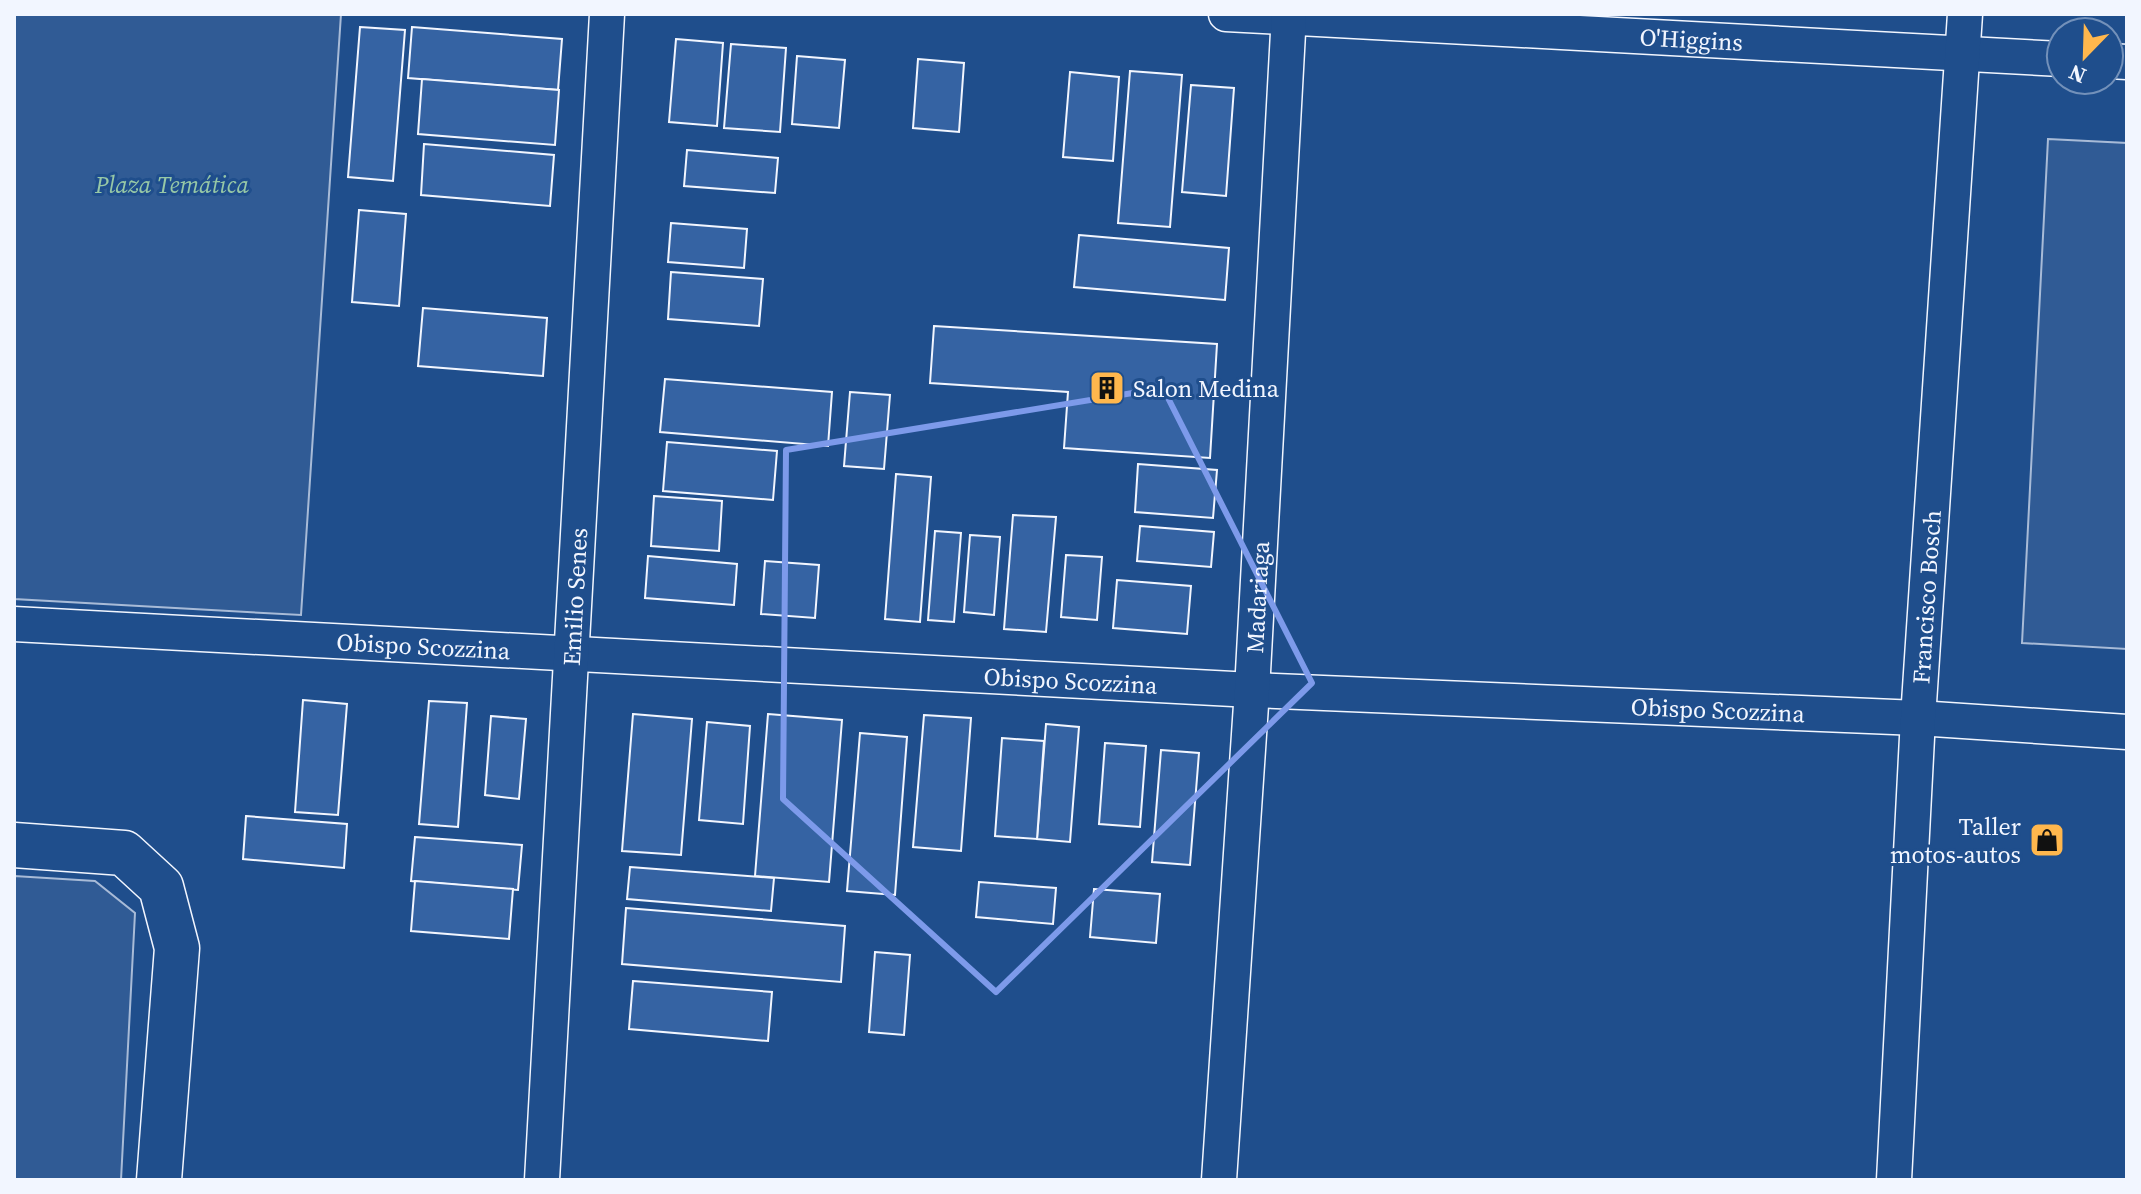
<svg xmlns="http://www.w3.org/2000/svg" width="2141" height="1194" font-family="'Source Serif 4',serif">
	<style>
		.built { fill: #305b95; stroke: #a8bbd7; stroke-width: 2 }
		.building { fill: #3563a3; stroke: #f2f6ff; stroke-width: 2 }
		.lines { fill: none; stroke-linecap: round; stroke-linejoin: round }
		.street-casing { stroke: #f2f6ff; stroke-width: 37 }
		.secondary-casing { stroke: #f2f6ff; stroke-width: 47 }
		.street { stroke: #1f4e8c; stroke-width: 34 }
		.secondary { stroke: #1f4e8c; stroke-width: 44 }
		.marked { fill: none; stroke: #7d9aea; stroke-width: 6; stroke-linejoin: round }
		.labels { text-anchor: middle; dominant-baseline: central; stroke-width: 6; stroke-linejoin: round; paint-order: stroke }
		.street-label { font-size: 24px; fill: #f2f6ff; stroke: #1f4e8c }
		.park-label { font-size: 24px; font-style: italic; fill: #97c8a6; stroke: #1f4e8c }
		.poi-label { font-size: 24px; fill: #f2f6ff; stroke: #1f4e8c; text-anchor: start }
	</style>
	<rect width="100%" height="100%" fill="#1f4e8c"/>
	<g class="built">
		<path d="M14 14H341L301 615 14 599Z"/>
		<path d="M2048 139 2127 143V649L2022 643Z"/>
		<path d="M14 876 95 881 135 913 121 1180H14Z"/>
	</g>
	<g class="building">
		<path d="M360 27 405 30 393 181 348 177Z"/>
		<path d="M412 27 562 39 558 90 408 78Z"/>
		<path d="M676 39 723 43 717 126 669 122Z"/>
		<path d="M731 44 786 48 780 132 724 128Z"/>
		<path d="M797 56 845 60 839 128 792 124Z"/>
		<path d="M918 59 964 63 959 132 913 128Z"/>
		<path d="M1130 71 1182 75 1170 227 1118 223Z"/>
		<path d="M1070 72 1119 77 1113 161 1063 157Z"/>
		<path d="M422 79 559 90 555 145 418 134Z"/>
		<path d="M1191 85 1234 88 1226 196 1182 192Z"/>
		<path d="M424 144 554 155 550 206 421 195Z"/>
		<path d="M687 150 778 158 775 193 684 186Z"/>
		<path d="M359 210 406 214 399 306 352 302Z"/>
		<path d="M671 223 747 229 744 268 668 262Z"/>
		<path d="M1079 235 1229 248 1225 300 1074 287Z"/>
		<path d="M671 272 763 279 759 326 668 319Z"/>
		<path d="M423 308 547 318 543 376 418 366Z"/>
		<path d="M934 326 1217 344 1210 458 1064 448 1068 392 930 383Z"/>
		<path d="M665 379 832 392 828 446 660 432Z"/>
		<path d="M850 392 890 395 884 469 844 466Z"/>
		<path d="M667 442 777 451 773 500 663 491Z"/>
		<path d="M1138 464 1217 470 1213 518 1135 512Z"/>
		<path d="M896 474 931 477 920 622 885 619Z"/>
		<path d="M654 496 722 501 719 551 651 546Z"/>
		<path d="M1013 515 1056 517 1046 632 1004 629Z"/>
		<path d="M1140 526 1214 532 1211 567 1137 561Z"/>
		<path d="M935 531 961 533 954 622 928 620Z"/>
		<path d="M970 535 1000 537 994 615 964 612Z"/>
		<path d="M1066 555 1102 557 1097 620 1061 617Z"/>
		<path d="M648 556 737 564 734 605 645 598Z"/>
		<path d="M765 561 819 565 815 618 761 614Z"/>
		<path d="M1117 580 1191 586 1187 634 1113 628Z"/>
		<path d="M303 700 347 704 338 815 295 812Z"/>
		<path d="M429 701 467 703 458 827 419 824Z"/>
		<path d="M633 714 692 719 681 855 622 851Z"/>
		<path d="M768 714 842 720 829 882 755 876Z"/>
		<path d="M924 715 971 718 961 851 913 847Z"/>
		<path d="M491 716 526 719 519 799 485 795Z"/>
		<path d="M707 722 750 726 743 824 699 820Z"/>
		<path d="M1046 724 1079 727 1070 842 1037 839Z"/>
		<path d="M860 733 907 737 895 895 847 891Z"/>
		<path d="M1002 738 1044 741 1037 839 995 836Z"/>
		<path d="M1105 743 1146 746 1140 827 1099 824Z"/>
		<path d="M1161 750 1199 753 1190 865 1152 862Z"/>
		<path d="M246 816 347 824 344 868 243 859Z"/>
		<path d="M415 837 522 845 518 890 411 881Z"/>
		<path d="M630 867 774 878 771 911 627 899Z"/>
		<path d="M415 881 513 889 509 939 411 931Z"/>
		<path d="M979 882 1056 888 1053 924 976 917Z"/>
		<path d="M1094 889 1160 894 1156 943 1090 937Z"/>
		<path d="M626 908 845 926 841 982 622 964Z"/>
		<path d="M875 952 910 955 904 1035 869 1032Z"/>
		<path d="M633 981 772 992 768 1041 629 1029Z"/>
	</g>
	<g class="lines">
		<defs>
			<g id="street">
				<path id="s1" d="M1226 14 2061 59"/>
				<path d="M2109 61 2127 62"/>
				<path id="s2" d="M14 624 1252 690 1918 718 2127 732"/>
				<path id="s3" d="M542 1180 607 14"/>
				<path id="s4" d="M1219 1180 1252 690 1289 14"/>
				<path id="s5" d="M1894 1180 1918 718 1965 14"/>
			</g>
			<path id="secondary" d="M14 845 124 853 161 887 177 948 159 1180"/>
		</defs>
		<use href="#street" class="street-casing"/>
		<use href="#secondary" class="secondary-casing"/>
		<use href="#street" class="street"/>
		<use href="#secondary" class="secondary"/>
	</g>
	<path class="marked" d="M1163 388 1312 683 996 992 783 799 786 450Z"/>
	<defs>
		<symbol id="building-square" viewBox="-11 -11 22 22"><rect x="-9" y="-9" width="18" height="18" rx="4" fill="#ffb74d" stroke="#1f4e8c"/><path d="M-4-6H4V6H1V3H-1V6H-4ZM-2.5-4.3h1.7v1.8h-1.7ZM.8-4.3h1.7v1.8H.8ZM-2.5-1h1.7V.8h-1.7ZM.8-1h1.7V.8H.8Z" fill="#111"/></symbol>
		<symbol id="shop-square" viewBox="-11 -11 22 22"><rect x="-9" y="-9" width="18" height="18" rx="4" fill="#ffb74d" stroke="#1f4e8c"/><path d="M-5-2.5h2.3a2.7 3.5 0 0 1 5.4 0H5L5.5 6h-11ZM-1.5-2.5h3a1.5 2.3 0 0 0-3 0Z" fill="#111"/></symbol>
	</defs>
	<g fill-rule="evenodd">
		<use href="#building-square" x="1087" y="368" width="40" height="40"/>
		<use href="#shop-square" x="2027" y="820" width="40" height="40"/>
	</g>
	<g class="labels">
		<g class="street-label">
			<text stroke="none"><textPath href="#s1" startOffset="466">O'Higgins</textPath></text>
			<text stroke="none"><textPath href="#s3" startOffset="584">Emilio Senes</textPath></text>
			<text stroke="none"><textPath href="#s4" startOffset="584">Madariaga</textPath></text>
			<text stroke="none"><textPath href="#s5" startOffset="584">Francisco Bosch</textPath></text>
			<text stroke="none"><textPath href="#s2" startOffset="410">Obispo Scozzina</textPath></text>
			<text stroke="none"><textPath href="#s2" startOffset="1058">Obispo Scozzina</textPath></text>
			<text stroke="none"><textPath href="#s2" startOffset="1706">Obispo Scozzina</textPath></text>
		</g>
		<g class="park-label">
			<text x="172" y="184">Plaza Temática</text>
		</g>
		<g class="poi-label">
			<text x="1133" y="388">Salon Medina</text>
			<text x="2021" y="826" text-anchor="end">Taller<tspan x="2021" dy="28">motos-autos</tspan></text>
		</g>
	</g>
	<rect width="2141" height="1194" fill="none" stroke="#f2f6ff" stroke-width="32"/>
	<g transform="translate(2085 56) rotate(203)"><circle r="38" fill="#1f4e8c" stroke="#7391ba" stroke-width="2"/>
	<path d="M0-6L14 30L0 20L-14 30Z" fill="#ffb74d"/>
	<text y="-12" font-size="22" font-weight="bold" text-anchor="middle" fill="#f2f6ff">N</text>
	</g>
</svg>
